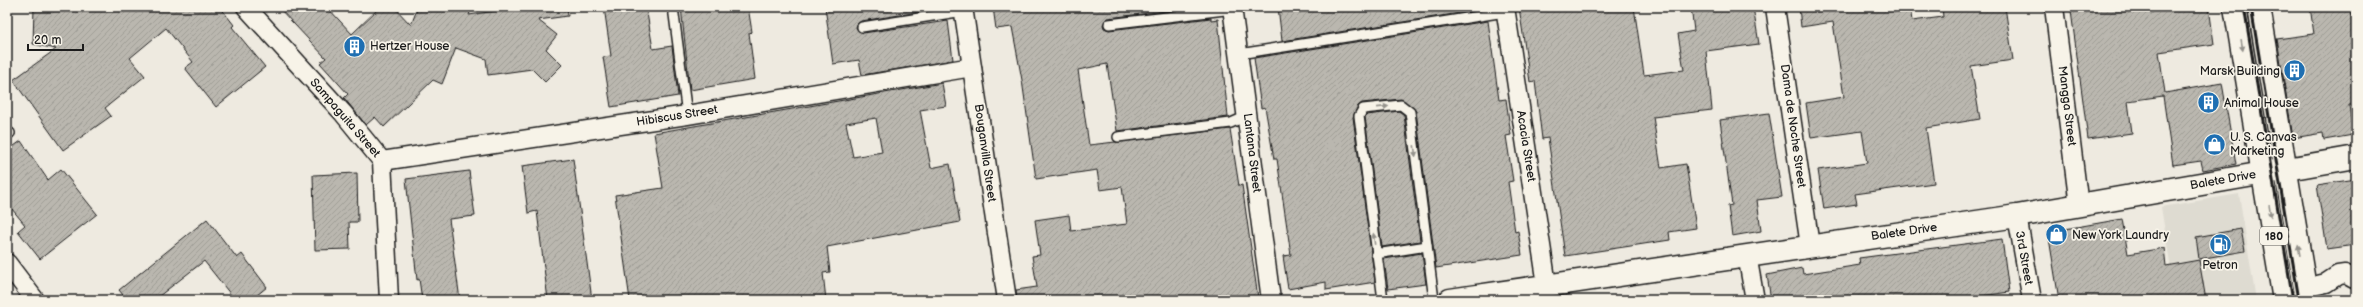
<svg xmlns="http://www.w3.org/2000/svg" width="2363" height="307" font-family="'Balsamiq Sans',sans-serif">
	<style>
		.built { fill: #dedbd1 }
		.building { fill: url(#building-hatch); stroke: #1c1c1c; fill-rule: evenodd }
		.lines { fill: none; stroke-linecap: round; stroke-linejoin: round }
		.service-casing { stroke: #1c1c1c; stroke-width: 12 }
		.minor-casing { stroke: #1c1c1c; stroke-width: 21 }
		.tertiary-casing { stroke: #1c1c1c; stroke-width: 25 }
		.primary-casing { stroke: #1c1c1c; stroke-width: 25 }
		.service { stroke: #f7f3e8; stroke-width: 9 }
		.minor { stroke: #f7f3e8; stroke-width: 18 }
		.tertiary { stroke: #f7f3e8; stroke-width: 22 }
		.primary { stroke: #f7f3e8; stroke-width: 22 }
		.rail { stroke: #1c1c1c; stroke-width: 3 }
		.oneway { fill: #94928c }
		.labels { text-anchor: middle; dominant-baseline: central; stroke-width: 3.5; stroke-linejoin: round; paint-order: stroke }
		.shield { fill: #f7f3e8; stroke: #5e5c59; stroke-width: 1 }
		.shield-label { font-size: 11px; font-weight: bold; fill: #1c1c1c }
		.poi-label { font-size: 12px; fill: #1c1c1c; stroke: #f7f3e8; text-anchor: start }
		.street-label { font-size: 12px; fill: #1c1c1c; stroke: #f7f3e8 }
	</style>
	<defs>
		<pattern id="building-hatch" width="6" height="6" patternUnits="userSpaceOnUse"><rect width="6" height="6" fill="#bab7af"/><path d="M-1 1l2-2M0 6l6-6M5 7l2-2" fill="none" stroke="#9f9d96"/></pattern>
	</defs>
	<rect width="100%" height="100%" fill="#eeeae0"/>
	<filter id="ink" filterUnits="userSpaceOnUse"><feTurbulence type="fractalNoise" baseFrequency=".025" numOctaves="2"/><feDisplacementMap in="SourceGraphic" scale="8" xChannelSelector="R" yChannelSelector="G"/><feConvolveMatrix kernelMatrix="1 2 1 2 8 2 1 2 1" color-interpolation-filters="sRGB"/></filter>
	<g filter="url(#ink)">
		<path class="built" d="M2239 194 2256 300H2176L2161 207Z"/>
		<g class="building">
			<path d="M34 7H220L234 25 232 27 265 67 216 107 185 68 193 62 166 28 130 58 145 76 105 108 111 116 63 150 13 80 56 49 33 44Z"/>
			<path d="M278 7H327L352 34 380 7H394L411 25 418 7H472L469 15 522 7H567L568 16 538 20 557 35 546 49 562 65 545 82 532 69 488 75 486 59 456 48 442 84 433 80 384 127 375 117 366 125 344 98 348 94 320 63 326 58Z"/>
			<path d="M604 7H646L653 49 672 46 678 96 611 107 603 57 611 56Z"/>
			<path d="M681 7H748L752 32 749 33 755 79 690 90Z"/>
			<path d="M825 7H926V11L861 21 857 24 856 28 863 33 948 21 953 60 862 75 859 60 833 64Z"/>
			<path d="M993 7H1200L1108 18 1103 24 1104 28 1109 30 1211 18V20L1218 19 1228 117 1117 131 1107 64 1078 70 1089 145 1230 129 1239 186 1242 185 1258 298 1243 300H1017L1016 290 1037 287 1032 256 1040 255 1035 220 1069 215 1071 231 1127 224 1122 187 1100 190 1097 170 1036 179 1022 80 1012 27 996 29Z"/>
			<path d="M1278 7H1479V10L1282 41Z"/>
			<path d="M1519 7H1634L1644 75 1684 70 1678 34 1694 31 1691 7H1753L1759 44 1706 51 1712 110 1653 117 1661 168 1686 164 1696 228 1669 232 1670 240 1565 256 1548 138 1542 139 1535 81 1530 82Z"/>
			<path d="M1799 7H1910L1912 21 1943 17 1942 7H2005L2013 60 1971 66 1980 119 1926 128 1934 183 1855 194 1857 204 1824 209 1818 170 1867 163 1862 131 1811 138 1806 103 1844 97 1833 22 1801 27Z"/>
			<path d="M2096 7H2209L2214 44 2159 52 2165 93 2222 83 2236 164 2203 170 2201 161 2173 165 2163 96 2128 101 2132 133 2088 139 2071 11Z"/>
			<path d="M2310 7H2350L2356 35V105H2349L2353 135 2324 140 2323 133 2293 138 2277 39 2314 34Z"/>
			<path d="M1488 21 1499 100 1506 99 1511 135 1506 136 1513 181 1508 182 1515 232 1518 231 1522 255 1436 268 1416 111 1401 99 1362 103 1358 106 1353 117 1375 282 1326 290V282L1288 289 1283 256 1291 255 1277 159H1274L1265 107 1261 108 1254 58Z"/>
			<path d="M942 83 946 106 920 110 931 168 950 164 960 222 827 247 830 272 823 273 826 300H630L615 195 663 188 654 133ZM876 118 882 152 853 157 846 123Z"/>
			<path d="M1399 111 1404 115 1420 241 1382 247 1365 117 1367 115Z"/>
			<path d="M1769 113 1782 197 1757 200 1761 231 1732 236 1728 206 1732 205 1720 120Z"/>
			<path d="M21 141 48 180 61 169 97 214 40 259 18 231 25 225 7 203V151Z"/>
			<path d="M573 159 592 300H548L537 211 528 213 522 166Z"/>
			<path d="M469 171 475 216 449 219 460 300H422L419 279 417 280 406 179Z"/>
			<path d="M357 173 358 222H349L350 249 315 250 313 175Z"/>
			<path d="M2356 179V245L2327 249 2317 185Z"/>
			<path d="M207 219 237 258 242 254 267 287 251 300H235L204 261 154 300H127L119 290Z"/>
			<path d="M2122 219 2128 254 2164 248 2166 266 2199 260 2206 300H2059L2048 232Z"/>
			<path d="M2241 229 2245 251 2199 259 2196 237Z"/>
			<path d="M2002 239 2009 292 1956 300H1771L1767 275 1802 268 1803 274 1860 265 1859 258Z"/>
			<path d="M1422 253 1426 284 1388 289 1384 259Z"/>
		</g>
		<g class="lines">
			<defs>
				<g id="service">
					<path d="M673 7 687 115"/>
					<path d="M1109 24 1233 9"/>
					<path d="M862 27 964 11"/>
					<path d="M1239 54 1505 12"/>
					<path d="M7 135 10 133"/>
					<path d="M1118 137 1231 123 1247 116"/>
					<path d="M1376 254 1427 246"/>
					<path d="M1383 300 1359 116 1363 109 1401 105 1410 112 1434 300"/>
				</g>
				<g id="minor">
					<path d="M246 7 343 113 382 161 389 300"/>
					<path d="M963 7 1007 300"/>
					<path d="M1232 7 1271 300"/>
					<path d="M1505 7 1547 285"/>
					<path d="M1775 7 1810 246"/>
					<path d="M2054 7 2079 206"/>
					<path d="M382 161 687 115 972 67"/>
					<path d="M2017 216 2032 300"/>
					<path d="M1747 255 1755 300"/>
					<path d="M7 263 35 300"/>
					<path d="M2305 288 2326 283 2338 275 2345 274 2354 279"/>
				</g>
				<path id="tertiary" d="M1450 300 2017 216 2356 157"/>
				<g id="primary">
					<path d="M2235 7 2284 300"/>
					<path d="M2259 7 2307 300"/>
				</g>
			</defs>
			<use href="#service" class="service-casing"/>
			<use href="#minor" class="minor-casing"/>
			<use href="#tertiary" class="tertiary-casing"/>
			<use href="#primary" class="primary-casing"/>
			<use href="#service" class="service"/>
			<use href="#minor" class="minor"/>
			<use href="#tertiary" class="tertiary"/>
			<use href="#primary" class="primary"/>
			<g class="rail">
				<path d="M2244 7 2293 300"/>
				<path d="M2251 7 2299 300"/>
			</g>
		</g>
		<defs><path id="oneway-solid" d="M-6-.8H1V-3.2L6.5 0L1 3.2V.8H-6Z"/></defs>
		<g class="oneway">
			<use href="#oneway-solid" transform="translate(2242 45) rotate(81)"/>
			<use href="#oneway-solid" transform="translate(1383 107) rotate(-6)"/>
			<use href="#oneway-solid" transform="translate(1415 151) rotate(83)"/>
			<use href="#oneway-solid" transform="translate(2270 211) rotate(81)"/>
			<use href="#oneway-solid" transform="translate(1374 239) rotate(-97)"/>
			<use href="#oneway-solid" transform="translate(2299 250) rotate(-99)"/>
		</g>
	</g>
	<defs>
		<symbol id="building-disc" viewBox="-11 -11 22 22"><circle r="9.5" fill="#1f6fb2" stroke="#f7f3e8"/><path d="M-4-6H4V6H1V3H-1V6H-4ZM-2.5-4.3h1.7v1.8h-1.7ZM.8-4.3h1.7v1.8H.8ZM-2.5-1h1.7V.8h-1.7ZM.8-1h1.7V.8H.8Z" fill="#fff"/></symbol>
		<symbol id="shop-disc" viewBox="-11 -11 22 22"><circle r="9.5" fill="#1f6fb2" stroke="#f7f3e8"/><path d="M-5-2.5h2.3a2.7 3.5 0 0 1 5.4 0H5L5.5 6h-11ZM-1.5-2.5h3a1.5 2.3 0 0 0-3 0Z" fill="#fff"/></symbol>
		<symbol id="fuel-disc" viewBox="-11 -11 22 22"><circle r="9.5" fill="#1f6fb2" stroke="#f7f3e8"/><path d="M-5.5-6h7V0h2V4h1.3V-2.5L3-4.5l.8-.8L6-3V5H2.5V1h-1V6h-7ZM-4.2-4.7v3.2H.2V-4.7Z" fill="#fff"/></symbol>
	</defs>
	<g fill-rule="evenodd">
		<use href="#building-disc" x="342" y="34" width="25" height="25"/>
		<use href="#building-disc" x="2282" y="58" width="25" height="25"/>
		<use href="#building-disc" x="2196" y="90" width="25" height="25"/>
		<use href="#shop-disc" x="2202" y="132" width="25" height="25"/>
		<use href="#shop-disc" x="2044" y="222" width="25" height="25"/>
		<use href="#fuel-disc" x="2208" y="232" width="25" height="25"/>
	</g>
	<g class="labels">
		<rect class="shield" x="2260" y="227" width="28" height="18" rx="3"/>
		<g class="shield-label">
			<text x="2274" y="236">180</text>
		</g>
		<g class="poi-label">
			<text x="370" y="46">Hertzer House</text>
			<text x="2280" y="71" text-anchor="end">Marsk Building</text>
			<text x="2224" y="103">Animal House</text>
			<text x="2230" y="137">U. S. Canvas<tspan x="2230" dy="14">Marketing</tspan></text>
			<text x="2072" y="235">New York Laundry</text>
			<text x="2220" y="265" text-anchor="middle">Petron</text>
		</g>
		<g class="street-label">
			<text transform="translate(2067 106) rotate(83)">Mangga Street</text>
			<text transform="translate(677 116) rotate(-9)">Hibiscus Street</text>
			<text transform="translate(345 118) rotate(49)">Sampaguita Street</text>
			<text transform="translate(1793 126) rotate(82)">Dama de Noche Street</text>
			<text transform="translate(1526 146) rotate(81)">Acacia Street</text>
			<text transform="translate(985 153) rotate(82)">Bouganvilla Street</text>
			<text transform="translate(1252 153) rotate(83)">Lantana Street</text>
			<text transform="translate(2223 180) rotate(-10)">Balete Drive</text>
			<text transform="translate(1904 232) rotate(-8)">Balete Drive</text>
			<text transform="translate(2024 258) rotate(80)">3rd Street</text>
		</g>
	</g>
	<rect width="2363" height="307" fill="none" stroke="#f7f3e8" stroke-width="24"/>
	<rect x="12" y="12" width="2339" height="283" fill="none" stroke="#1c1c1c" stroke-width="1.5" filter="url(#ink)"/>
	<path d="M28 44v6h55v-6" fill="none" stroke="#1c1c1c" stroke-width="2"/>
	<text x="34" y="44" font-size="12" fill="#1c1c1c" stroke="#f7f3e8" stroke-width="3" paint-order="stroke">20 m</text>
</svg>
